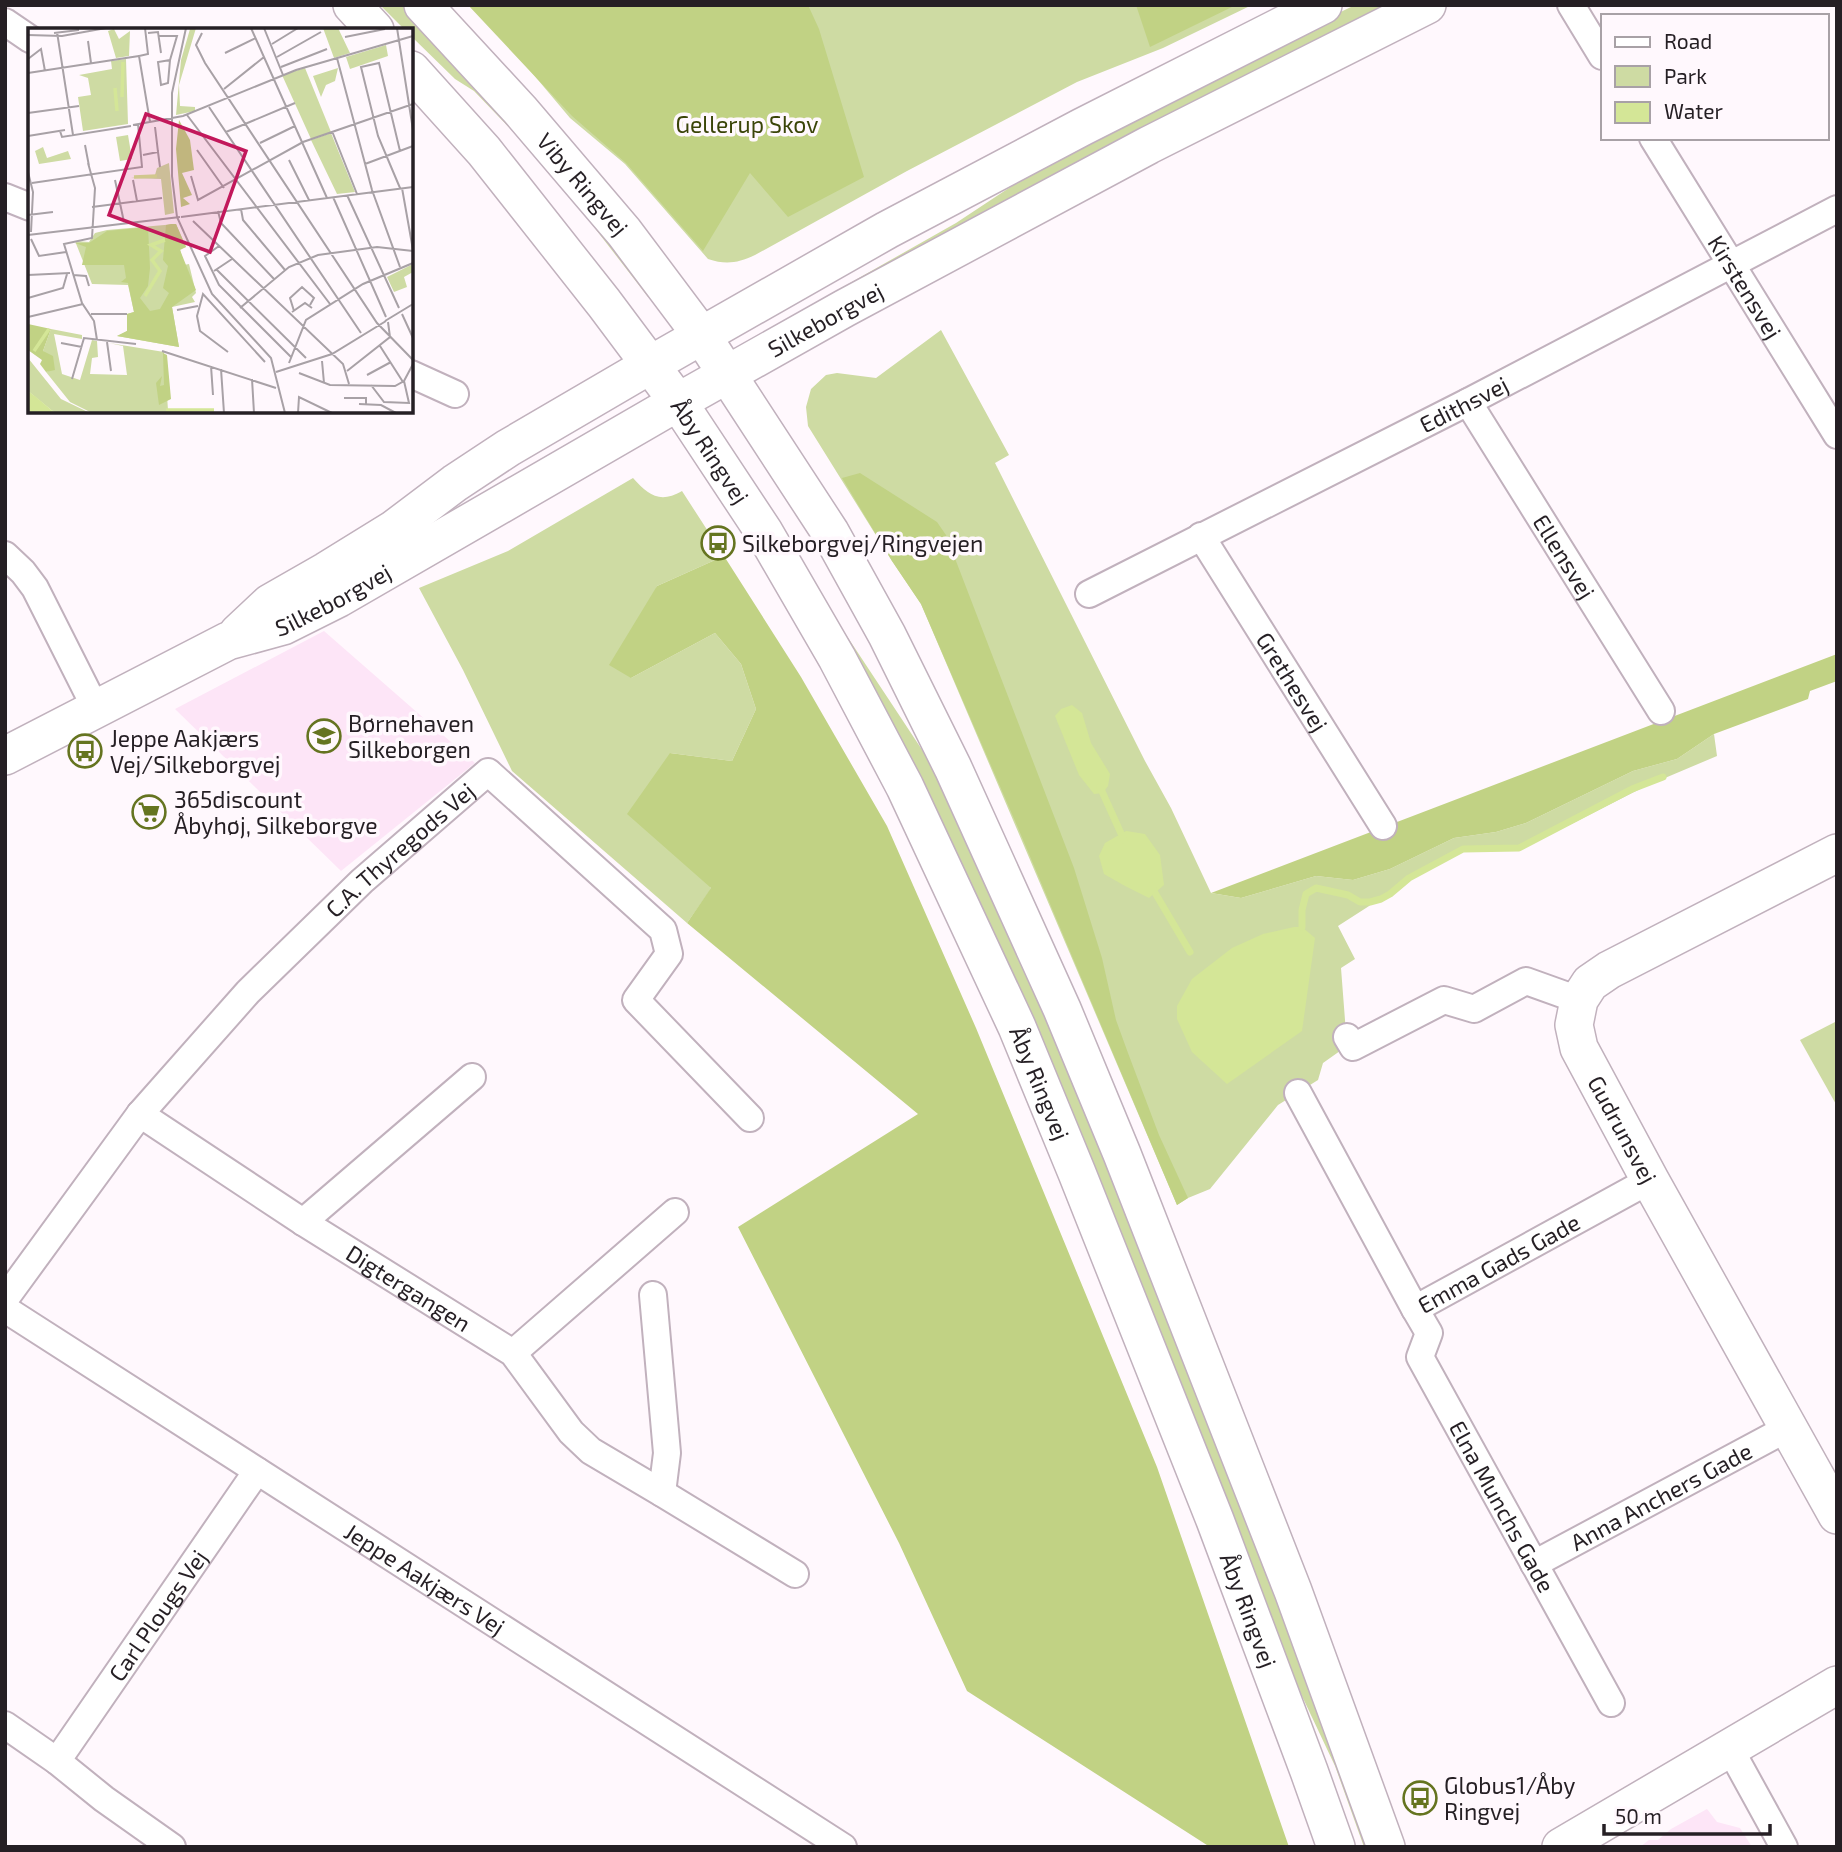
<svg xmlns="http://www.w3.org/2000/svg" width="1842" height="1852" font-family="'Exo 2',sans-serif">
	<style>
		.built { fill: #fde5f7 }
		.green { fill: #cedba3 }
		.forest { fill: #c1d284 }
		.water { fill: #d4e697 }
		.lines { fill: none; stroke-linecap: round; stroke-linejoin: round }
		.stream { stroke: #d4e697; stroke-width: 7 }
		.street-casing { stroke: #c1b1bd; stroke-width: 30 }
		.secondary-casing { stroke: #c1b1bd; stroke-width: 40 }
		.street { stroke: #fff; stroke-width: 26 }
		.secondary { stroke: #fff; stroke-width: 37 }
		.labels { text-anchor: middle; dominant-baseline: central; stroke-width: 7; stroke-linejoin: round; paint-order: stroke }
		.park-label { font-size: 23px; fill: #3a4408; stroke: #fff8fd }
		.street-label { font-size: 23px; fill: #251f24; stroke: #fff8fd }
		.poi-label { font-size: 23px; fill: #251f24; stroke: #fff8fd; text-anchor: start }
		.inset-river { fill: none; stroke: #d4e697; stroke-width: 3.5 }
		.inset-road { fill: none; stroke: #a8a1a6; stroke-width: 2 }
		.view { fill: #c2185b; fill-opacity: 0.15; stroke: #c2185b; stroke-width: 3.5 }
		.inset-edge { fill: none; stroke: #251f24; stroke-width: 3.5 }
	</style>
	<rect width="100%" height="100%" fill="#fff8fd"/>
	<g class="built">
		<path d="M324 631 475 763 341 871 175 709Z"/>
		<path d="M1707 1809 1717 1822 1740 1828 1752 1847H1640L1649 1840H1658L1671 1829Z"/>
	</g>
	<g class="green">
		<path d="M380 5H403L423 26 575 195 650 297H648L560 183 525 144 474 91 455 79 411 36V30H405Z"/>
		<path d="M475 5H1252L1163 48 1077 82 907 171 755 255C738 263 726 265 708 259L625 164 570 118Z"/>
		<path d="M1355 5H1397L770 334 767 330 956 223 1024 178 1271 46Z"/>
		<path d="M941 330 1009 455 995 463 1145 761 1171 808 1211 893 1241 898 1316 876 1353 880 1390 869 1454 838 1496 832 1526 823 1633 771 1677 759 1714 734 1717 756 1646 786 1520 850 1461 851 1422 872 1338 926 1355 959 1341 968 1347 1046 1323 1063 1318 1080 1278 1105 1210 1189 1188 1198 1177 1205 921 604 892 561 808 426 806 407 811 389 826 375 837 373 876 378Z"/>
		<path d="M726 440 794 547 827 606 944 783 1036 987 1230 1471 1370 1847H1364L1335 1766 1293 1677 1203 1450 723 441Z"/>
		<path d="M633 478C648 495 660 504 682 491L724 556 657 586 631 678 715 633 741 664 756 709 732 761 670 753 711 889 687 923 512 771 463 670 419 588 508 551Z"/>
		<path d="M1837 1021V1106L1800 1040Z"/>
	</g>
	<g class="forest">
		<path d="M468 5H808L819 29 864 177 788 217 750 173 703 251 626 163 572 116Z"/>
		<path d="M1136 5H1236L1150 47Z"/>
		<path d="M860 473 937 522 946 535 1074 868 1102 958 1116 1020 1128 1053 1159 1135 1188 1198 1177 1205 1015 821 921 604 892 561 842 478Z"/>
		<path d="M724 556 801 677 887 826 976 1028 1157 1467 1289 1847H1210L967 1691 899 1543 738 1227 918 1114 687 923 711 888 627 814 670 753 732 761 756 709 741 664 715 633 631 678 609 665 657 586Z"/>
		<path d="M1837 654V681L1810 691 1808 699 1714 734 1677 759 1633 771 1526 823 1496 832 1454 838 1390 869 1353 880 1316 876 1241 898 1211 893Z"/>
	</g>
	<g class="water">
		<path d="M1072 705 1082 713 1091 743 1110 774 1108 786 1103 793 1094 794 1079 775 1055 716 1061 709Z"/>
		<path d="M1126 831 1145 834 1160 855 1164 885 1149 898 1125 886 1104 874 1099 856 1105 843Z"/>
		<path d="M1294 927H1302L1315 938 1302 1031 1227 1084 1192 1052 1177 1019V1006L1192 979 1232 948 1263 934Z"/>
	</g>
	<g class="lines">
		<g class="stream">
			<path d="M1100 787 1124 840"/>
			<path d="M1151 886 1190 952"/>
			<path d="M1302 927V910L1306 894 1316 888 1348 895 1360 902H1370L1381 899 1390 894 1409 878 1463 849 1519 848 1632 789 1663 777"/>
		</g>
		<defs>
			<g id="street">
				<path d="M1571 5 1602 56"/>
				<path d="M5 22 30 39"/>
				<path id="s1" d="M1653 138 1837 435"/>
				<path d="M5 197 30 207"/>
				<path d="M411 374 455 394"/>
				<path id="s2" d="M1468 402 1661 711"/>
				<path id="s3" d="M1201 536 1383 826"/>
				<path d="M5 555 23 572 35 588 96 709"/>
				<path id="s4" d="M1089 594 1468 402 1837 209"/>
				<path d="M1347 1037 1353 1047 1444 1000 1474 1009 1526 981 1579 1000"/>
				<path id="s5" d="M1298 1093 1415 1309 1650 1180"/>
				<path id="s6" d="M140 1114 303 1222 513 1353 571 1432 591 1451 662 1493 795 1574"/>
				<path d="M303 1222 472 1077"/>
				<path d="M653 1295 667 1453 662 1493"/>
				<path id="s7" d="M5 1299 140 1114 248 992 362 881 488 772 663 930 669 954 636 1000 750 1118"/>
				<path id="s8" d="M5 1309 843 1847"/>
				<path id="s9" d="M1415 1309 1429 1333 1420 1357 1611 1703"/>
				<path d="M513 1353 675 1212"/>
				<path id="s10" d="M1534 1564 1788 1428"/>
				<path d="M5 1725 57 1761 104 1799 172 1847"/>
				<path d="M1729 1747 1784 1847"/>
				<path id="s11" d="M57 1761 257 1471"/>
			</g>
			<g id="secondary">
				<path d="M352 5 375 30"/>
				<path id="s12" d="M423 5 520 110 624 232 702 336 830 532 887 635 953 768 1062 1009 1122 1154 1293 1591 1386 1847"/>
				<path id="s13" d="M411 70 484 151 604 303 678 402 764 532 837 658 905 787 1017 1027 1077 1173 1215 1520 1309 1771 1336 1847"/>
				<path d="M238 633 270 603 326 571 394 529 455 483 508 448 650 365 887 230 1082 127 1323 5"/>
				<path id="s14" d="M5 756 228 641 283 626 339 598 678 402 845 308 1149 145 1427 5"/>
				<path id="s15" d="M1837 853 1609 970 1590 983 1579 1000 1574 1025 1579 1048 1650 1180 1837 1515"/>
				<path d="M1561 1847 1837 1685"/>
			</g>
		</defs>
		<use href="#street" class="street-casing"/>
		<use href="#secondary" class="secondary-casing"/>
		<use href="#street" class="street"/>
		<use href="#secondary" class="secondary"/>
	</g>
	<defs>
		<symbol id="bus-ring" viewBox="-11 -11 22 22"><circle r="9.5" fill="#fff8fd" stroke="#657420" stroke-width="1.5"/><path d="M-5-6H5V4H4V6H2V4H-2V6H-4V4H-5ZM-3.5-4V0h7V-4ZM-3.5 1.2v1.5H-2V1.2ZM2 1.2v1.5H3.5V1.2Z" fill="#657420"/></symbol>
		<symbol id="school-ring" viewBox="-11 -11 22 22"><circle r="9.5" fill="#fff8fd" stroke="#657420" stroke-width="1.5"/><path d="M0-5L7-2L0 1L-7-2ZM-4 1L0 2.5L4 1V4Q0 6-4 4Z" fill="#657420"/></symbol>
		<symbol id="supermarket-ring" viewBox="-11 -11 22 22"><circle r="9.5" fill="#fff8fd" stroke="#657420" stroke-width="1.5"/><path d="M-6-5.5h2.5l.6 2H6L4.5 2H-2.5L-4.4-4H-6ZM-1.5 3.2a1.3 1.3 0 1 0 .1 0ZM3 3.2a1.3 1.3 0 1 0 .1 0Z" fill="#657420"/></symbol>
	</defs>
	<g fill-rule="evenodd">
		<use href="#bus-ring" x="699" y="524" width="38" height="38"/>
		<use href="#school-ring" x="305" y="717" width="38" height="38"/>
		<use href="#bus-ring" x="66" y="732" width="38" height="38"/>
		<use href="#supermarket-ring" x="130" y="793" width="38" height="38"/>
		<use href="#bus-ring" x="1401" y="1779" width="38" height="38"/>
	</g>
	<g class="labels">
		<g class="park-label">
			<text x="747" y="124">Gellerup Skov</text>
		</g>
		<g class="street-label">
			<text stroke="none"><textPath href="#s12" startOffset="240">Viby Ringvej</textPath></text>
			<text stroke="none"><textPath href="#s1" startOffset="175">Kirstensvej</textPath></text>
			<text stroke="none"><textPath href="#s14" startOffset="931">Silkeborgvej</textPath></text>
			<text stroke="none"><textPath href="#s4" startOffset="420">Edithsvej</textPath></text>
			<text stroke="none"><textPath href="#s13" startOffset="485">Åby Ringvej</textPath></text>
			<text stroke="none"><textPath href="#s2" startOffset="182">Ellensvej</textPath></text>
			<text stroke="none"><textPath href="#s14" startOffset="364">Silkeborgvej</textPath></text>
			<text stroke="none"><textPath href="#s3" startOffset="172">Grethesvej</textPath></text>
			<text stroke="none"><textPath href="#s7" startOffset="600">C.A. Thyregods Vej</textPath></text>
			<text stroke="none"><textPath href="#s13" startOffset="1199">Åby Ringvej</textPath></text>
			<text stroke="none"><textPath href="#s15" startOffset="441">Gudrunsvej</textPath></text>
			<text stroke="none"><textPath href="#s5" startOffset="341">Emma Gads Gade</textPath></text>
			<text stroke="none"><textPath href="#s6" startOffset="320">Digtergangen</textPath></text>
			<text stroke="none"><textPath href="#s10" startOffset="144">Anna Anchers Gade</textPath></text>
			<text stroke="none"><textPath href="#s9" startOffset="224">Elna Munchs Gade</textPath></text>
			<text stroke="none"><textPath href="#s8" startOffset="499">Jeppe Aakjærs Vej</textPath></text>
			<text stroke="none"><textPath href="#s13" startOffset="1766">Åby Ringvej</textPath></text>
			<text stroke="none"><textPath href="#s11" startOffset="177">Carl Plougs Vej</textPath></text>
		</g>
		<g class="poi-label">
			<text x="742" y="543">Silkeborgvej/Ringvejen</text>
			<text x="348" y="723">Børnehaven<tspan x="348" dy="26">Silkeborgen</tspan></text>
			<text x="110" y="738">Jeppe Aakjærs<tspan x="110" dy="26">Vej/Silkeborgvej</tspan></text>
			<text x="174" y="799">365discount<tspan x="174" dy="26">Åbyhøj, Silkeborgve</tspan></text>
			<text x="1444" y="1785">Globus1/Åby<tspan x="1444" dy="26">Ringvej</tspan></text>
		</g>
	</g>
	<g transform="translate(28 28)">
		<rect width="385" height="385" fill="#fff8fd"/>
		<path d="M168 0 151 57 152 78 167 79V83L148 87 153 32 162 1ZM295 0H310L322 25 306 30ZM86 1 91 11 102 3 101 28 88 30 80 3ZM358 17 360 28 322 41 318 29ZM98 31 100 96 55 103 50 69 63 67 60 50 51 47 84 41 83 33ZM277 40 303 104 283 111 254 47ZM310 40 307 53 298 57 293 69 285 48ZM303 105 327 164 309 166 283 112ZM100 107 104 131 92 133 88 109ZM15 119 19 130 40 123 43 131 11 136 7 123ZM141 135 146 185 137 187 133 151 103 150 127 147 129 140ZM148 196 158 219 152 221 156 237 161 236 168 265 164 269 167 274 144 279 151 319 89 308 99 303V286L106 284 100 257 64 256 47 213 61 214 67 205 79 202ZM385 236V244L376 249 379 259 366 264 359 249ZM23 301 54 307V311L26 306 34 346 52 352 64 312 69 313 70 329 64 330 62 346 99 347 95 318 81 315 136 324 140 382 183 385H64L42 374 18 344 23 342 15 323ZM0 330 33 371 62 385H27L0 363Z" fill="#cedba3"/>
		<path d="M151 92 162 112 166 142 154 145 164 167 155 170 162 176 153 179 148 121ZM143 196H148L158 219 152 222 168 262 144 279 151 319 89 308 99 303V286L106 284 100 255 93 254 98 250 96 237H54L58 219 47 215H61L79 203 120 199 122 240 120 258 112 270 122 283 132 281 141 265 135 260 140 238 135 232 138 197ZM0 296 23 301 15 323 25 328 27 342 18 344 12 336 14 332 0 322ZM135 325 139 327 143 371 131 377 128 355 134 348 132 358 136 357Z" fill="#c1d284"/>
		<path d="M0 363 8 369 27 385H0Z" fill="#d4e697"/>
		<path class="inset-river" d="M87 60 89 83M94 69 95 34M106 149 129 148M117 268 132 243 124 232 133 223 123 217 137 212M6 323 21 301M138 382H186"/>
		<path class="inset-road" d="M117 0 120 26 111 28 122 94M158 0 144 65V148L149 189 184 266 243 330 257 385M223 0 299 170M236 0 255 47M369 0 385 102M29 4 45 107M26 5 51 2M120 5 130 4 133 25M174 5 168 17 177 35 349 295 385 332M0 7 34 8 78 0M130 8H149L142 32 130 34 133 57 140 55 142 32M317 9 357 1M60 13 63 35M244 16 270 0M197 25 228 10M249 29 293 4M309 30 344 162 372 239M0 31 13 21 17 43M253 39 299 21M0 45 111 28M196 61 236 29M181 79 333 305M0 85 51 78M159 87 302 276M105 97 155 88 268 42 385 8M127 99 130 124M32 103 34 109 103 98M304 103 329 166M198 104 267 75M0 108 37 102M232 115 267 98M57 117 61 138M169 122 196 160M372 123 351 35 333 39 350 108 372 160M115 127 130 124 132 139M261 132 281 172M60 135 67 160 64 210 36 216 54 275 66 293 69 312M337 136 385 118M0 144 5 164 3 204M163 148 170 172 275 114 385 76M87 152 96 194M105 152 109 173M4 155 114 139 110 96M374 160 385 222M319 167 371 280M305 169 358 289M64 179 134 170M213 181 215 192 257 242M190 183 193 195 246 251M0 187 25 184M153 189 385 159M165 193 315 336 321 356M0 207 152 189M3 211 11 228 38 224M191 218 177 228 191 257 263 329M188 241 278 330M186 243 204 231M0 247 42 245M45 247 58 248 61 258M0 270 35 260 39 246M212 280 261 239 290 227 349 219 385 223M149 282 170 278M266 283 262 270 274 259 286 270 282 277M264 284 277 275 284 280M63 286H99M374 286 385 310M0 289 55 276M357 293 385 276M79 314 83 343M33 315 54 319M352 318 375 354M134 323 248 360M200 324 172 303 169 288 175 266 237 334M294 333 296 355M261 335 278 292 335 256 385 235M183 338 185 367M193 341 196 385M319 343 362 309 360 294M248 344 304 326 358 293M271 345 302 357 367 358 376 353 385 336M339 347 363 334M44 351 56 310 108 316M224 351 226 385M343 357 356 374 381 375 376 353M316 370H338V376M331 376 353 377 368 385M270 385 271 369 304 385"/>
		<path class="view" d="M118 86 218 123 182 224 81 187Z"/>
		<rect width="385" height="385" class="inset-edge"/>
	</g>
	<rect width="1842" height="1852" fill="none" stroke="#251f24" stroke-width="14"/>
	<rect x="1601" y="14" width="228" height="126" fill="#fff8fd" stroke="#a8a1a6" stroke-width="2"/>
	<rect x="1615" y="37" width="35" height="10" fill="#ffffff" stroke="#a8a1a6" stroke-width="2"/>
	<text x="1664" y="49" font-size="21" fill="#251f24">Road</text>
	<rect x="1615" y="66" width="35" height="21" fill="#cedba3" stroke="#a8a1a6" stroke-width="2"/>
	<text x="1664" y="84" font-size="21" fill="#251f24">Park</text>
	<rect x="1615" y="102" width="35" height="21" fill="#d4e697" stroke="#a8a1a6" stroke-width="2"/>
	<text x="1664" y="119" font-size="21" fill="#251f24">Water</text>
	<path d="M1604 1824v10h166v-10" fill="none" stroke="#251f24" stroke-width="3.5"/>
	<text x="1615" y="1824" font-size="21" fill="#251f24" stroke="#fff8fd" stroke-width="5" paint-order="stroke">50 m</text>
</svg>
